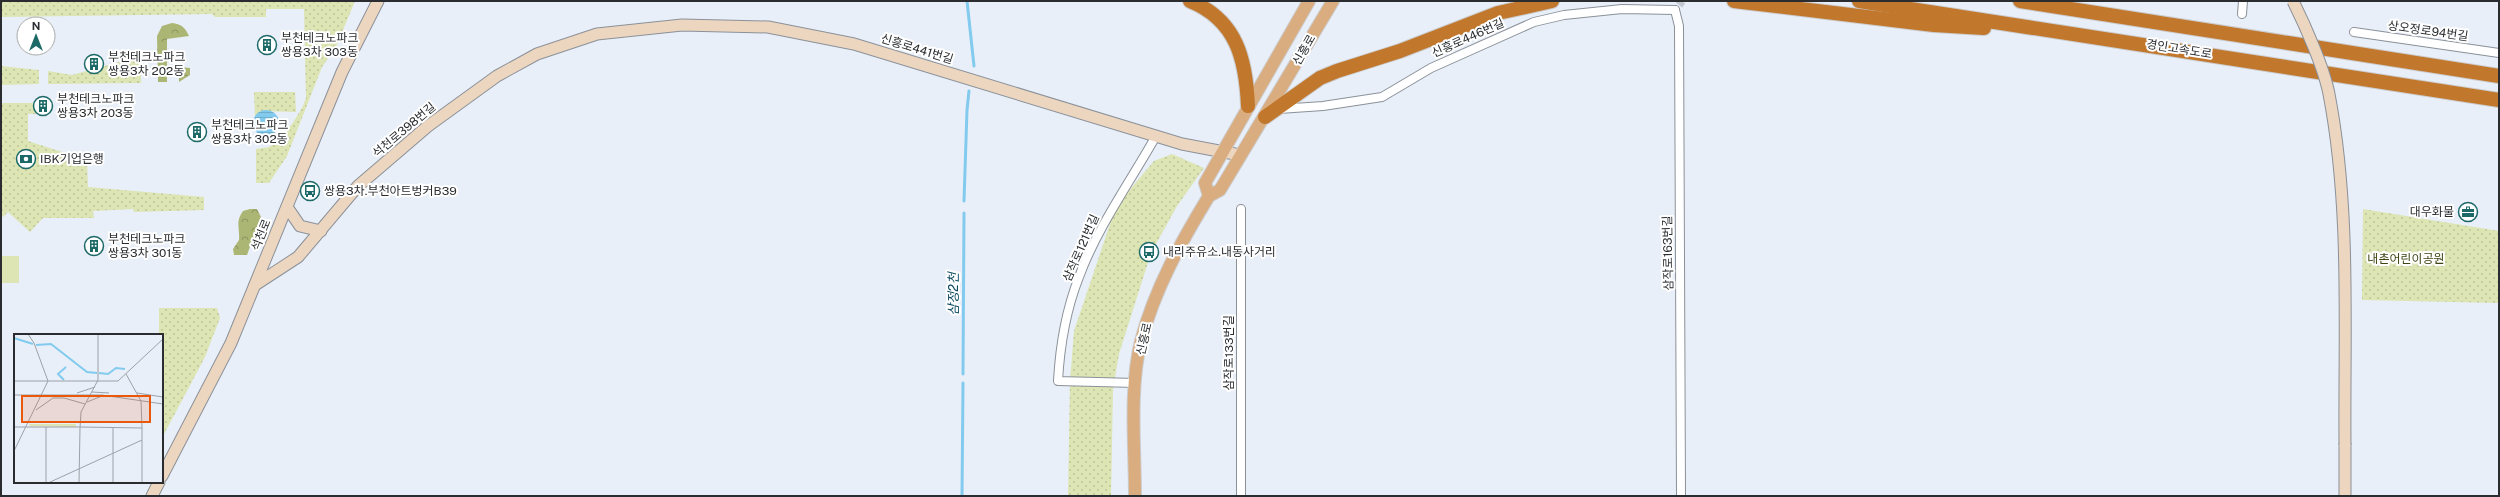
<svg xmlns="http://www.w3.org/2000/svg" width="2500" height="497" font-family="'Public Sans','Noto Sans KR',sans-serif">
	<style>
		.green { fill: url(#green-dots) }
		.forest { fill: url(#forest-crowns) }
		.pitch { fill: #dce5b3 }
		.water { fill: url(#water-rules) }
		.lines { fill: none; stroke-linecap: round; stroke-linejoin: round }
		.stream { stroke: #82cbee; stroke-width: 3 }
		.street-tunnel { stroke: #c3c8d0; stroke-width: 8; stroke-dasharray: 8 4; stroke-linecap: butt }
		.street-casing { stroke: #8b9199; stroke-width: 10 }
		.secondary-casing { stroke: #8b9199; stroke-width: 13 }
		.primary-casing { stroke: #cccccd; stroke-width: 14 }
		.highway-casing { stroke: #cccccd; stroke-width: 16 }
		.street { stroke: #fff; stroke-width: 8 }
		.secondary { stroke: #ecd6c0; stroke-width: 11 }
		.primary { stroke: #daad80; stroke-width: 12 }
		.highway { stroke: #c1772c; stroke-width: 14 }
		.secondary-bridge-casing { stroke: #8b9199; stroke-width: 13; stroke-linecap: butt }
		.secondary-bridge { stroke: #ecd6c0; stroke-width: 11 }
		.labels { text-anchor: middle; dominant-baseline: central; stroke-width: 4; stroke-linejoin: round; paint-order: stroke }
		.street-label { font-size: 12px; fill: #2a2c2f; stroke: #fff }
		.poi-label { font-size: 12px; fill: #2a2c2f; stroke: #fff; text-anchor: start }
		.park-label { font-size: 12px; fill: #3e4412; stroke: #fff }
		.water-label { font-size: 13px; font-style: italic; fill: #09475f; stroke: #fff }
		.inset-river { fill: none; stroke: #82cbee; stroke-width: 2 }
		.inset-road { fill: none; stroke: #9da1a8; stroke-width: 1 }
		.view { fill: #e8590c; fill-opacity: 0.15; stroke: #e8590c; stroke-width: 2 }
		.inset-edge { fill: none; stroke: #2a2c2f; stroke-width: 2 }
	</style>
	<defs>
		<pattern id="green-dots" width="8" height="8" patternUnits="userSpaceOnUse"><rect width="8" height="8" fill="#dce5b3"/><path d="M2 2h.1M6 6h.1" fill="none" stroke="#bdc59a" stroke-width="1.8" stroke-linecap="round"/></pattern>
		<pattern id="forest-crowns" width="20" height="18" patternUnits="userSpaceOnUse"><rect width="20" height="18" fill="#acb674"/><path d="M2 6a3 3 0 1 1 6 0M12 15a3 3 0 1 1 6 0" fill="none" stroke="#8c9460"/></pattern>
		<pattern id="water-rules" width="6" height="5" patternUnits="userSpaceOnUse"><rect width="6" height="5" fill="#82cbee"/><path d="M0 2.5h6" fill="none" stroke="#70aecc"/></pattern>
	</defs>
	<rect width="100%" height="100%" fill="#e9eff8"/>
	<g class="green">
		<path d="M1 1H355L336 47 322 67 287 156 269 183H256V149L269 147 275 143 292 124 302 108 306 98 304 9H266V17H215L212 14 1 17Z"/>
		<path d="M141 56V83L48 84V71L72 75Z"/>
		<path d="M1 66 39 70V84L1 85Z"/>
		<path d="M254 92H295L296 112 263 111 255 118Z"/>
		<path d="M1 103H37L38 114H28V141L87 160 88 187 204 197V210L134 212 133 209 93 211 94 218H43L30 232 8 212 3 217 1 215Z"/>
		<path d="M1172 154 1204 168 1177 206 1151 253 1119 354 1113 390 1111 496H1068L1070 381 1074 331 1116 206 1154 161Z"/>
		<path d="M2363 209 2499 231V303L2362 300Z"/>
		<path d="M159 308H217L220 318 205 357 162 438V335H159Z"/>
	</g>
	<g class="forest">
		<path d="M172 23C181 24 185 27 189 36L167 39V82H158L157 36 162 26Z"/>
		<path d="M179 67 190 68V75L179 82Z"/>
		<path d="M250 209H257L261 217 247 255H234L233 249 239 240C240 228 235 222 243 211Z"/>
	</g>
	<rect class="pitch" x="1" y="256" width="18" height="27"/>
	<circle class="water" cx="266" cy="123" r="13"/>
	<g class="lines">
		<g class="stream">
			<path d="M967 1 974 66"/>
			<path d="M964 201 967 110 969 91"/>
			<path d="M963 374 964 213"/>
			<path d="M962 496 963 383"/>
		</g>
		<path class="street-tunnel" d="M1679 5 1682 1"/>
		<defs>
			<g id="street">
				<path d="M1675 10 1679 26 1681 496"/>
				<path d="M2242 14 2243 1"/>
				<path d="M2354 32 2499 53"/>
				<path d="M1279 109 1323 106 1382 97 1431 68 1534 22 1564 15 1622 9 1675 10"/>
				<path d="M1241 209V496"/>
				<path d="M1136 383 1058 381C1060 345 1066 310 1079 277 1097 228 1130 182 1156 136"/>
			</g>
			<g id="secondary">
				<path d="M287 207 300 226 321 231"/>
				<path d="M255 285 298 257 358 186 428 126 497 76 537 54 597 34 682 25 768 27 854 44 1182 144 1240 155"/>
				<path d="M2345 445V496"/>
				<path d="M162 476 231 343 342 72 378 1"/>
				<path d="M152 496 159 482"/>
			</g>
			<g id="primary">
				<path d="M1209 196 1205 183 1309 1"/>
				<path d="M1135 496C1135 447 1129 388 1141 341 1155 288 1181 242 1209 196L1220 190 1333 1"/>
			</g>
			<g id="highway">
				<path d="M1190 1C1237 20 1246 60 1248 106"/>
				<path d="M1734 1 1934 25 1984 28"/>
				<path d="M1859 1 2499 100"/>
				<path d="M2020 1 2499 76"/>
				<path d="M1265 117 1320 78 1337 71 1400 51 1498 13 1552 1"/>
			</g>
		</defs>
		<use href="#street" class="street-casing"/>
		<use href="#secondary" class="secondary-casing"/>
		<use href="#primary" class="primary-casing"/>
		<use href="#highway" class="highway-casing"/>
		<use href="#street" class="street"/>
		<use href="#secondary" class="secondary"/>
		<use href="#primary" class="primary"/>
		<use href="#highway" class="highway"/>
		<defs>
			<path id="secondary-bridge" d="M2293 1C2305 25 2324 68 2329 94 2351 208 2344 330 2345 445"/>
		</defs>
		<use href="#secondary-bridge" class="secondary-bridge-casing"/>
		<use href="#secondary-bridge" class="secondary-bridge"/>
	</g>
	<defs>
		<symbol id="building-ring" viewBox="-11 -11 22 22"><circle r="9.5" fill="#fff" stroke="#1c6968" stroke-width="1.5"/><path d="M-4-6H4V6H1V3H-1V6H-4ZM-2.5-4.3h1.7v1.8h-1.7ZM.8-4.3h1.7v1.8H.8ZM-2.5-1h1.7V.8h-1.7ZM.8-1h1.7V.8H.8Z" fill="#1c6968"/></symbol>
		<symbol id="bank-ring" viewBox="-11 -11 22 22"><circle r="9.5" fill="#fff" stroke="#1c6968" stroke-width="1.5"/><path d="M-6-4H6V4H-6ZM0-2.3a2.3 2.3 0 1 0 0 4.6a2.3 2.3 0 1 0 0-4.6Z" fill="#1c6968"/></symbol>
		<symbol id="bus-ring" viewBox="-11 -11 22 22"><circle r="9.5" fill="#fff" stroke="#1c6968" stroke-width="1.5"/><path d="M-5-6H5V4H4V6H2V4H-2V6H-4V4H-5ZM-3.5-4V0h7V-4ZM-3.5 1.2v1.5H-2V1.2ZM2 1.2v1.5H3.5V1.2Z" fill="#1c6968"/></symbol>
		<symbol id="office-ring" viewBox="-11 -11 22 22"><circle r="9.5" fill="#fff" stroke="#1c6968" stroke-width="1.5"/><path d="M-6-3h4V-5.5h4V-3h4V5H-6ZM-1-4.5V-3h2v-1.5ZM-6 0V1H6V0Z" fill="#1c6968"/></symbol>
	</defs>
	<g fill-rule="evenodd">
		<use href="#building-ring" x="256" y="34" width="22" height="22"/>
		<use href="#building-ring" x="83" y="53" width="22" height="22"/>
		<use href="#building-ring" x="32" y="95" width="22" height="22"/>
		<use href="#building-ring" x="186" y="121" width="22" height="22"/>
		<use href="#bank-ring" x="15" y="148" width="22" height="22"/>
		<use href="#bus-ring" x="299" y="180" width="22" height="22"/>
		<use href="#office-ring" x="2457" y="201" width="22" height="22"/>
		<use href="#building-ring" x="83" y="235" width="22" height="22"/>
		<use href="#bus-ring" x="1138" y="241" width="22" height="22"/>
	</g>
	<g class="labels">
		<g class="street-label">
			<text transform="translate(2428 31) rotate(8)">상오정로94번길</text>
			<text transform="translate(1468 38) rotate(-24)">신흥로446번길</text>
			<text transform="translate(917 49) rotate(17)">신흥로441번길</text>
			<text transform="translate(2179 49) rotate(9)">경인고속도로</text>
			<text transform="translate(1304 50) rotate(-60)">신흥로</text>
			<text transform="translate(404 130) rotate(-40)">석천로398번길</text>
			<text transform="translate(261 235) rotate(-68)">석천로</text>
			<text transform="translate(1081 248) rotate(-66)">삼작로121번길</text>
			<text transform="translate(1668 253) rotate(-91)">삼작로163번길</text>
			<text transform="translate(1144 339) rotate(-77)">신흥로</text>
			<text transform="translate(1229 353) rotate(-90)">삼작로133번길</text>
		</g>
		<g class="poi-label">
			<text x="281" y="38">부천테크노파크<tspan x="281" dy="14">쌍용3차 303동</tspan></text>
			<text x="108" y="57">부천테크노파크<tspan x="108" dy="14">쌍용3차 202동</tspan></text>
			<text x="57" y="99">부천테크노파크<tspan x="57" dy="14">쌍용3차 203동</tspan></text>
			<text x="211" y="125">부천테크노파크<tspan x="211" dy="14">쌍용3차 302동</tspan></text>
			<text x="40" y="159">IBK기업은행</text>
			<text x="324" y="191">쌍용3차.부천아트벙커B39</text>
			<text x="2454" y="212" text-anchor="end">대우화물</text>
			<text x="108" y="239">부천테크노파크<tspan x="108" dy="14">쌍용3차 301동</tspan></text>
			<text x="1163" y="252">내리주유소.내동사거리</text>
		</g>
		<g class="park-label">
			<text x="2406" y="259">내촌어린이공원</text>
		</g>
		<g class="water-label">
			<text transform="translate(953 294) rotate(-90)">삼정2천</text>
		</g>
	</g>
	<g transform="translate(14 334)">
		<rect width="149" height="149" fill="#e9eff8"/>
		<path d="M15 90H62V93L16 92Z" fill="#dce5b3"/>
		<path class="inset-river" d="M0 4 19 10M22 11 37 10 73 38 83 39M85 39 94 40 102 34 111 35M50 46 44 40 52 33"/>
		<path class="inset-road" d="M14 0 20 9 34 47M84 0V46M112 40 127 67 128 94M0 47H104L149 5M78 58 95 59M63 59 81 53M123 59 149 63M0 61H88L149 70M73 68 88 62M22 76 39 64H50L71 70M0 93H66M66 93 128 94V149M66 94 67 78 84 46M0 117 34 47M32 149V93M34 149 128 106M65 149 66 94M99 149V94"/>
		<path class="view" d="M8 62H136V88H8Z"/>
		<rect width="149" height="149" class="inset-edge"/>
	</g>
	<rect width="2500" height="497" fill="none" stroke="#2a2c2f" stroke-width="4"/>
	<g transform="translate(36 36)"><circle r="19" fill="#ffffff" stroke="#aaabac"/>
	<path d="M0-3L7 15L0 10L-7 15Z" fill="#1c6968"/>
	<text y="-6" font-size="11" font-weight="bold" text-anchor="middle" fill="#2a2c2f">N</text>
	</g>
</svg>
